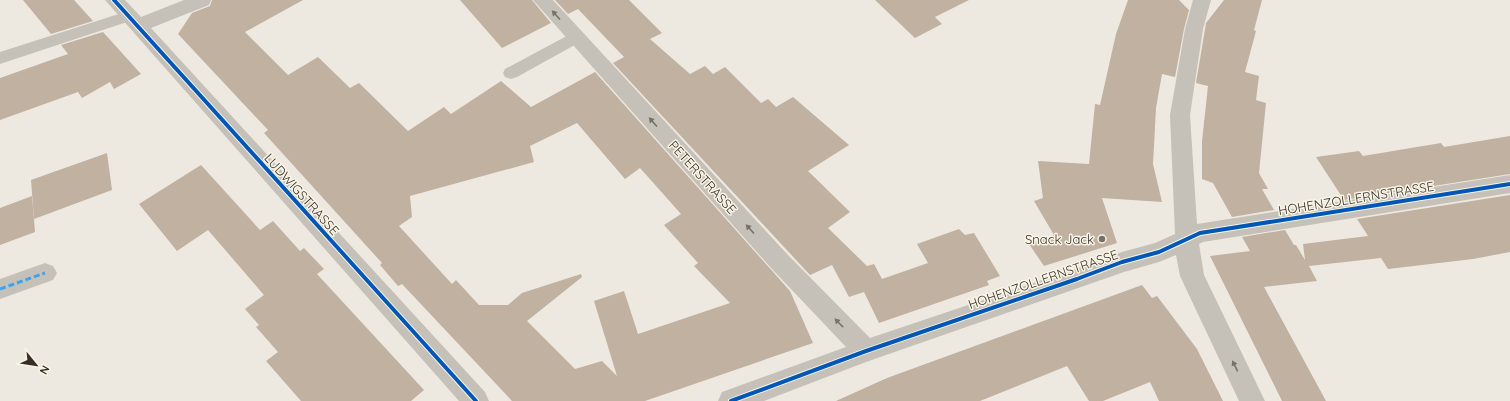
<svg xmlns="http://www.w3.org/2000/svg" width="1510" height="401" font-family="Quicksand,sans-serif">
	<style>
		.building { fill: #c1b1a1; fill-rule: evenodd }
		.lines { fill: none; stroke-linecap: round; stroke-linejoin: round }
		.service { fill: #c5c1b9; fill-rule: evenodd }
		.minor { fill: #c5c1b9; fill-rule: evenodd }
		.quiet { stroke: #3fa3eb; stroke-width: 3; stroke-dasharray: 6 3; stroke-linecap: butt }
		.cycleway-casing { stroke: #faf5e7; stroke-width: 6 }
		.cycleway { stroke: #0057b8; stroke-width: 4 }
		.oneway { fill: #767169 }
		.poi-dot { fill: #767068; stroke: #faf5e7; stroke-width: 1.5 }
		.labels { text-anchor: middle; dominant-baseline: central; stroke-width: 3; stroke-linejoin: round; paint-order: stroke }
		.street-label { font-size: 13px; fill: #362f27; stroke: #faf5e7 }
		.poi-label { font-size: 13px; fill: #362f27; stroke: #faf5e7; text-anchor: end }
	</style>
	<rect width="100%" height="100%" fill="#ede9e0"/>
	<g class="building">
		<path d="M23 0H74L93 21 51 34Z"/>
		<path d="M212 0H303L245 32 288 75 318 57 350 88 359 83 408 131 444 107 451 114 501 81 531 107 595 72 790 291 813 343 645 401H512L402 284 398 286 380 265 382 263 264 133 268 130 178 34 192 13 210 6ZM577 123 625 179 640 168 681 214 664 225 698 263 694 266 730 303 638 334 624 291 594 301 617 376 602 361 575 369 527 321 582 277 581 274 522 293 508 305H479L456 280 452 284 399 226 412 217 410 196 534 162 530 146Z"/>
		<path d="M460 0H532L551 23 502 48Z"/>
		<path d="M555 0H629L662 33 650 39 690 74 705 66 713 74 725 67 761 103 768 99 776 107 793 97 849 145 808 171 850 212 828 228 867 266 874 264 882 279 928 263 917 244 959 229 965 235 974 233 1000 276 987 281 989 285 879 323 864 292 849 297 832 265 810 275 613 63 624 57 578 9 568 14Z"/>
		<path d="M875 0H969L935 17 942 24 915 38Z"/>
		<path d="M1128 0H1179L1189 10 1184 29 1175 77 1162 74 1156 108 1153 164 1162 202 1102 198 1117 243 1044 266 1029 244 1054 235 1034 201 1043 198 1038 161 1089 164 1095 104 1100 105 1116 34Z"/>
		<path d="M1224 0H1262L1254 30 1256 31 1245 72 1259 76 1256 100 1266 103 1259 173 1268 189H1262L1274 210 1232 217 1213 183 1202 179V141L1208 86 1196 83 1206 23Z"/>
		<path d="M103 32 141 74 114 89 110 82 82 98 78 92 0 120V78L68 54 61 45Z"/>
		<path d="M1510 136V174L1344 200 1316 157 1359 151 1363 156 1441 143 1444 147Z"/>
		<path d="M107 153 112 190 34 219 31 180Z"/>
		<path d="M201 165 260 230 273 221 300 251 304 248 324 269 317 274 424 390 411 401H301L266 361 278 352 256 327 259 325 245 309 264 295 208 230 177 251 139 204Z"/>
		<path d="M1510 195V252L1473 259 1388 269 1381 258 1309 266 1317 281 1264 287 1326 401H1282L1210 256 1250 251 1242 237 1285 230 1294 245H1296L1305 260 1303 244 1368 236 1357 219Z"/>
		<path d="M32 196 35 232 0 245V208Z"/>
		<path d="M1142 285 1152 298 1157 296 1197 349 1223 401H1159L1150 382 1103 401H1089L1067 366 980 401H836L887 378Z"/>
	</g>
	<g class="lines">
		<g class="service">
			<path d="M128 11 133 12 136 16 133 20 0 64V52Z"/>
			<path d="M576 31 582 33 584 37 582 41 517 77 511 79 505 77 503 73 505 69Z"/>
		</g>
		<g class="minor">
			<path d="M105 0H125L141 17 184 0H211L209 5 151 28 485 392 489 401H459Z"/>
			<path d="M533 0H553L787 254 870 338 1075 269 1122 252 1155 243 1175 234 1170 115 1185 29 1193 0H1211L1203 29 1190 115 1197 224 1510 175V193L1203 242 1199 244 1204 275 1265 401H1239L1180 276 1176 255 1159 262 1124 272 866 362 764 401H718L722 392 846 347 771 268Z"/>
			<path d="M45 263 53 266 57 273 53 280 0 299V279Z"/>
		</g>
		<path class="quiet" d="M0 289 45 273"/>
		<defs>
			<g id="cycleway">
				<path d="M114 0 476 401"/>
				<path d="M731 401 866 351 1077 279 1122 262 1159 252 1200 233 1510 184"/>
			</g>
		</defs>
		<use href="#cycleway" class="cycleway-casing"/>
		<use href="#cycleway" class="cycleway"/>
	</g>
	<defs><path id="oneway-solid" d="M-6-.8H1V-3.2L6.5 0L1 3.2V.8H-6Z"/></defs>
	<g class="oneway">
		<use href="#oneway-solid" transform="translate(556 15) rotate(-132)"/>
		<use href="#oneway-solid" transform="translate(653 122) rotate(-132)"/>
		<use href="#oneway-solid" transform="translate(750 229) rotate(-132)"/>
		<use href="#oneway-solid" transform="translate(839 323) rotate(-134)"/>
		<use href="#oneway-solid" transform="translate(1235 366) rotate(-116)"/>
	</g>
	<circle class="poi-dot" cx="1102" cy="239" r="4"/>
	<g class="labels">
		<g class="street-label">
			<text transform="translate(703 177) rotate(48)">PETERSTRASSE</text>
			<text transform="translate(302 194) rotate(48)">LUDWIGSTRASSE</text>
			<text transform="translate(1356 198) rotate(-9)">HOHENZOLLERNSTRASSE</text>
			<text transform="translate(1043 279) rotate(-19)">HOHENZOLLERNSTRASSE</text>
		</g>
		<g class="poi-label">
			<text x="1094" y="239">Snack Jack</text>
		</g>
	</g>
	<g transform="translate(36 365) rotate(120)" stroke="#faf5e7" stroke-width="3" paint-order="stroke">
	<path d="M0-3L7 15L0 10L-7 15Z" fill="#362f27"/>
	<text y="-6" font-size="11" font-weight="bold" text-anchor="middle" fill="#362f27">N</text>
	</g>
</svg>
